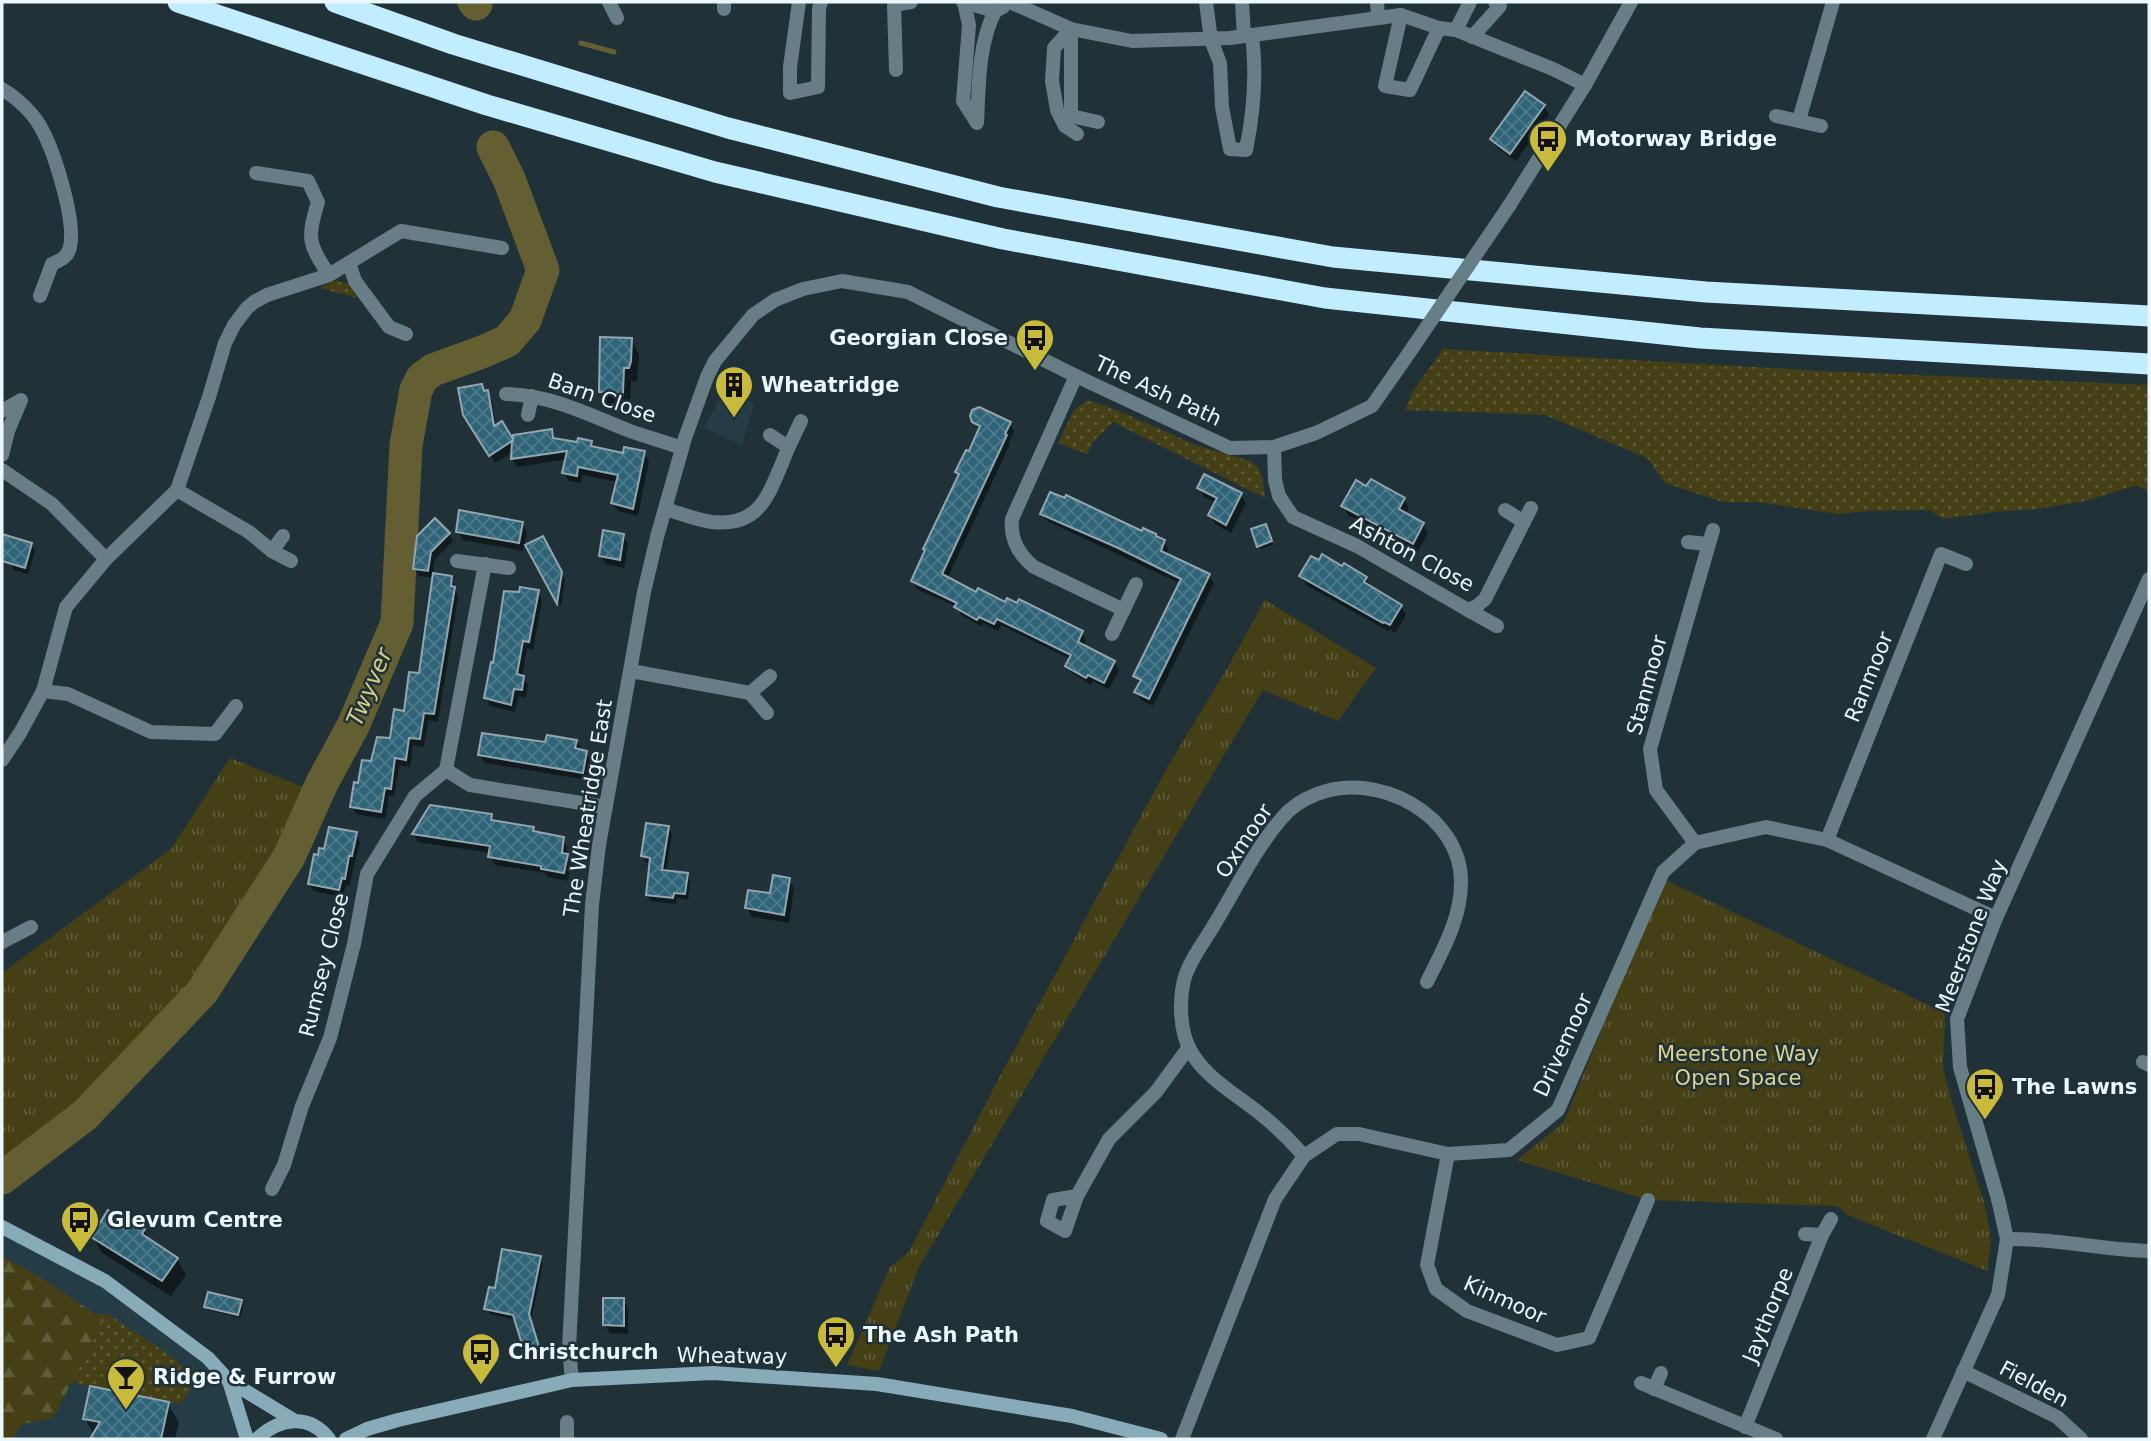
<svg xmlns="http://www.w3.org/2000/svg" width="2151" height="1441" font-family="'DejaVu Sans',sans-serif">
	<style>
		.built { fill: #233c46 }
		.grass { fill: url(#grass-dots) }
		.forest { fill: url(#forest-firs) }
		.park { fill: url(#park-tufts) }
		.shadow { fill: #0007 }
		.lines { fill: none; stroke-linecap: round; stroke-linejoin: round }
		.stream { stroke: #645f32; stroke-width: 5 }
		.river { stroke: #645f32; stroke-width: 33 }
		.building { fill: url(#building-cross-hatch); stroke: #92a6af; stroke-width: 2 }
		.street { stroke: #687e87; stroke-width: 14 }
		.secondary { stroke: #88abba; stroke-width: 14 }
		.highway { stroke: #c1edff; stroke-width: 21 }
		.street-bridge { stroke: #687e87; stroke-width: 14 }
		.labels { text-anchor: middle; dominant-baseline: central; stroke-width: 5; stroke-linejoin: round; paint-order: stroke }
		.poi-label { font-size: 21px; font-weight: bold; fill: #ecf7fb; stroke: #203138; text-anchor: start }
		.street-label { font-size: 21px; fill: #ecf7fb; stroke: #203138 }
		.park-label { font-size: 21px; fill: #dcd48b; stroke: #203138 }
		.water-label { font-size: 23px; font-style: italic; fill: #d6ce85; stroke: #203138 }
	</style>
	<defs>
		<pattern id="grass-dots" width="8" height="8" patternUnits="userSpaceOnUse" patternTransform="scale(1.75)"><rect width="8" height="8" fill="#443f15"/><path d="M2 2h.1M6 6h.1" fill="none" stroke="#5f5c38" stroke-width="1.8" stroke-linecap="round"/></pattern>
		<pattern id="forest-firs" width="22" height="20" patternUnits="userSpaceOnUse" patternTransform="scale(1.75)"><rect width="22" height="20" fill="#443f15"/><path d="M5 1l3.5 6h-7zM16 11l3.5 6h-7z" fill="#5f5c38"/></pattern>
		<pattern id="park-tufts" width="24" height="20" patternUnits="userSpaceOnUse" patternTransform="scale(1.75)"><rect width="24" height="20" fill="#443f15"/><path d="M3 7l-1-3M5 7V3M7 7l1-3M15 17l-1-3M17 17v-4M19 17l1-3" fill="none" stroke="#5f5c38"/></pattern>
		<pattern id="building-cross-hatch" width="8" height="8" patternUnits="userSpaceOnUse" patternTransform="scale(1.75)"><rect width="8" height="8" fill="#2f6478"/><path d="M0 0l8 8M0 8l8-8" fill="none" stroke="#4d7b8c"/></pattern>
	</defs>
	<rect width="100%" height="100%" fill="#203138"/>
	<g class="built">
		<path d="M724 390 754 403 742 446 704 428Z"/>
		<path d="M2 1227 105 1281 229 1381 247 1439H2Z"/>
	</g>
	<g class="grass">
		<path d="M336 280 349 284 358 298 320 288Z"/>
		<path d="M1443 349 1825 371 2149 385V492L2137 485 2086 501 2037 509 2003 511 1943 519 1929 510 1870 511 1837 514 1759 502H1723L1665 483 1647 458 1545 415 1405 410 1413 391Z"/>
		<path d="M1086 401H1092L1126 414 1196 445 1250 461 1258 467 1262 476 1265 498 1113 422 1094 441 1087 454 1058 443 1074 410Z"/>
		<path d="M96 1314H108L164 1351 185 1368 195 1382 181 1405 63 1380Z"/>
	</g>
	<path class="forest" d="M2 1256 50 1283 104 1320 53 1418 23 1424 12 1439H2Z"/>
	<g class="park">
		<path d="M1265 600 1376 668 1338 721 1263 690 919 1267 879 1371 847 1365 890 1267 908 1253 998 1080 1168 766 1225 672Z"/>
		<path d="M230 758 316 792 290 863 205 999 89 1124 2 1161V973L171 849Z"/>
		<path d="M1663 879 1945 1013 1943 1068 1955 1112 1984 1202 1989 1227 1991 1241 1987 1271 1847 1215 1840 1208 1833 1206 1648 1200 1517 1160 1564 1122Z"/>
	</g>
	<g class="shadow">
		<path d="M1544 106 1549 115 1516 161 1497 148 1492 139Z"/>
		<path d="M631 340 639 354 637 381H631L630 406 608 405 601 391Z"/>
		<path d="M481 386 492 401 496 427 501 424 514 444 551 431 556 439 578 444 591 442 594 448 624 455 644 453 649 461 638 516 618 511 613 503 618 482 582 475 581 483 569 481 564 473 567 459 517 467 512 459 513 452 495 463 465 414Z"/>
		<path d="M974 421 1009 423 1014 431 1009 442 1010 444 947 579 977 594 1082 633 1086 640 1083 646 1114 662 1119 670 1109 689 1093 681 1091 685 1072 673 1067 665 1070 659 1001 625 998 631 983 623 982 627 961 615 957 607 917 589 913 581 960 476 957 472 969 454 979 430Z"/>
		<path d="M1205 476 1241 495 1246 503 1231 533 1215 524 1210 515 1216 503 1204 497 1199 488Z"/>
		<path d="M1404 499 1409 508 1406 514 1423 524 1428 533 1418 551 1348 515 1343 506Z"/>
		<path d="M1042 513 1157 538 1164 542 1168 549 1166 555 1209 576 1214 583 1153 706 1141 700 1136 692 1140 685 1135 676 1181 584 1047 521Z"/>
		<path d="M522 524 527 532 523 551 463 540 458 532Z"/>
		<path d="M1267 530 1273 545 1261 549 1259 546Z"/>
		<path d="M2 532 7 538 31 544 35 551 28 574 14 570 10 561 2 559Z"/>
		<path d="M449 534 453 541 434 560 433 575 451 577 458 597 438 722 428 720 424 747 413 745 410 767 399 765 394 796 389 795 385 819 356 814 352 806 359 785 373 763 392 740 406 713 420 675 434 578 419 576 415 569 419 537Z"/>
		<path d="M623 535 628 544 624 568 606 564 601 556Z"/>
		<path d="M543 538 565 580 561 607 527 546Z"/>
		<path d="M1343 568 1366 578 1371 587 1401 606 1406 615 1395 633 1390 629 1388 631 1306 585 1301 576Z"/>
		<path d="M538 592 542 600 533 650 527 648 522 677 528 685 526 698 518 696 515 712 490 706 486 698 495 665 521 594Z"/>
		<path d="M576 741 591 761 587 780 485 763 480 755Z"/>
		<path d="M491 816 495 823 533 829 535 833 563 839 567 847 566 855 571 864 568 881 547 877 545 873 495 865 490 857 491 853 418 842 414 834Z"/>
		<path d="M668 828 672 834 666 872 687 875 690 881 688 900 677 898 676 904 651 901 647 894 652 863H646L643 856Z"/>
		<path d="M356 834 360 842 349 886 346 885 343 897 314 891 309 884 319 857Z"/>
		<path d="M789 880 794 888 789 923 752 917 747 908 771 895Z"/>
		<path d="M144 1230 150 1241 177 1259 186 1275 171 1296 102 1253 93 1237Z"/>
		<path d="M539 1258 541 1260H538L525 1322 529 1323 541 1261 543 1263 531 1321 542 1355 530 1359 516 1320 490 1314 486 1308 497 1290Z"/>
		<path d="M623 1300 628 1308V1334L610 1333 605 1325Z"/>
		<path d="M241 1302 243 1306 240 1318 208 1310 206 1306Z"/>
		<path d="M168 1404 179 1422 175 1439H94V1435L85 1419Z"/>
	</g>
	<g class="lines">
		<path class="stream" d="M581 43 614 52"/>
		<g class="river">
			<path d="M474 2 476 4"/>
			<path d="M2 1178 85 1115 202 992 289 857 322 783 353 726 397 623 406 445 416 390 422 378 433 370 482 352 507 341 525 320 543 270 509 179 493 147"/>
		</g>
	</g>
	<g class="building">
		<path d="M1525 91 1545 105 1510 154 1490 139Z"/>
		<path d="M600 337 632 338 631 361 629 368H624L623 393 599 392Z"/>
		<path d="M482 384 484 391 488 390 494 426 502 421 513 439V435L552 429 553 438 577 442 578 438 592 441 591 446 623 453 624 447 645 451 633 509 611 503 618 475 578 467 577 476 562 473 567 451 511 459 512 441 489 456 463 415 458 388Z"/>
		<path d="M979 407 1011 422 1005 434 1007 435 942 574 976 592 978 588 1005 602 1007 598 1017 603 1019 599 1083 631 1078 642 1115 661 1104 683 1088 675 1086 678 1065 666 1071 655 997 619 994 624 979 617 977 620 954 607 957 603 911 581 925 550 923 549 959 474 955 472 966 450 969 451 980 426 972 422 970 416 972 410Z"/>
		<path d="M1204 474 1242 493 1226 525 1208 515 1217 498 1197 488Z"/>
		<path d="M1371 479 1405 498 1399 509 1424 523 1413 544 1341 506 1356 480 1366 486Z"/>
		<path d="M1050 492 1065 498 1066 495 1142 531 1143 528 1156 534V536L1165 540 1161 551 1210 574 1149 699 1134 692 1141 680 1133 676 1181 579 1116 547 1040 514Z"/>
		<path d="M459 510 523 522 519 543 456 532Z"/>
		<path d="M435 518 450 533 431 552 428 571 413 569 417 536Z"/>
		<path d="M1266 524 1272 541 1257 547 1251 529Z"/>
		<path d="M603 530 624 534 620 560 599 556Z"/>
		<path d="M2 534 32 543 25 568 2 561Z"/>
		<path d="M543 536 562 572 557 604 525 545Z"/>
		<path d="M1322 554 1342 566 1344 563 1367 577 1364 582 1402 605 1390 625 1384 622 1383 623 1299 576 1311 556 1319 560Z"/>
		<path d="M433 573 452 576 451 586 455 587 434 714 424 713 420 739 409 738 406 760 395 758 391 789 385 788 381 812 350 807 354 782 358 783 362 760 371 761 377 737 390 738 394 709 404 711 409 672 419 673Z"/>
		<path d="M520 587 539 590 529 642 523 641 517 674 524 676 522 690 514 689 511 705 484 698 491 662 493 663 504 591 519 592Z"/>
		<path d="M482 733 545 742 547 735 577 740 575 748 587 751 583 773 478 755Z"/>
		<path d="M430 805 492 814 491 820 534 827 533 831 564 837 562 853 568 854 564 873 541 869V866L488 857 490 846 412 834Z"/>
		<path d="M646 823 669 826 662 870 688 873 685 894 674 893 673 898 646 895 650 858 641 856Z"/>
		<path d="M329 827 357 832 352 856H349L345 879 342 878 339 890 308 884 314 854 318 855 319 848 324 849Z"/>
		<path d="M773 875 790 878 784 915 745 908 748 890 770 893Z"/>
		<path d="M108 1210 120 1218 122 1214 145 1229 142 1234 178 1258 162 1281 91 1237Z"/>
		<path d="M502 1249 541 1256 529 1314 540 1350 525 1354 513 1315 484 1309 489 1287 495 1288Z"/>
		<path d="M208 1292 242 1300 238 1315 204 1307Z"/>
		<path d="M603 1298H624V1326L603 1325Z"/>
		<path d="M90 1386 169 1402 161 1439H90L100 1422 83 1419Z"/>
	</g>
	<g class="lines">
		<g class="street">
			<path d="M609 2 617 18"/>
			<path d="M799 2 790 67V93L818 87 819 9 821 2"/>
			<path d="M963 2 995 11 1003 7"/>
			<path d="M964 2 969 25 963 101 977 123C979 85 978 45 995 11"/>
			<path d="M1010 2 1071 29 1132 41 1230 38 1401 15 1439 28 1456 30 1553 69 1585 85"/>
			<path d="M1206 2 1211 40 1220 63 1222 107 1230 149 1246 150C1254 111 1257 75 1252 35"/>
			<path d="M1242 2 1244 36"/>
			<path d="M1377 2 1378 16"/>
			<path d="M724 9V2"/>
			<path d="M1401 15 1385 86 1410 90 1439 28"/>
			<path d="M1071 29 1054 48 1052 81 1057 110 1065 126 1077 134"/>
			<path d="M1071 29V116L1098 122"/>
			<path d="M1456 30 1470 2"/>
			<path d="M1472 37 1500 6 1495 2"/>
			<path d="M896 70 894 5 911 2"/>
			<path d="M2 89C16 97 32 112 40 126 54 150 76 220 70 247 68 257 61 260 52 264L40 296"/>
			<path d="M1776 116 1821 126"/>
			<path d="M1799 120 1833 2"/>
			<path d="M256 173 308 181 318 202C307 239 308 243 329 275"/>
			<path d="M1509 206 1585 85 1631 2"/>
			<path d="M349 263 355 281 389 327 406 334"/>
			<path d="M1076 376 1012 519C1010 539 1019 555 1034 567L1124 610"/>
			<path d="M506 394C555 396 586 414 630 431 647 437 665 442 682 448"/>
			<path d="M2 411 21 400 8 431 2 455"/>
			<path d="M528 415 532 396"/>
			<path d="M770 435 788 447"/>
			<path d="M1274 447 1275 480 1279 496 1293 517 1357 546 1468 610 1477 606 1485 599 1531 508"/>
			<path d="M2 470 52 504 106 559"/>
			<path d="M177 490 249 532 272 551 291 561"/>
			<path d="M665 509C680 513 697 520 712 522 759 527 768 496 783 461 788 447 795 434 801 421"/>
			<path d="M1505 510 1524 522"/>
			<path d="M1688 542 1708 544"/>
			<path d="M272 551 283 536"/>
			<path d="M457 561 509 568"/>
			<path d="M1468 610 1497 626"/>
			<path d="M1112 634 1136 584"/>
			<path d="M631 671 750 693 767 713"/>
			<path d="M43 691 68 694 151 732 215 734 236 706"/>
			<path d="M750 693 770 676"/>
			<path d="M2 760 20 733 43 691 66 607 106 559 177 490 209 397 225 343 234 325 247 308 254 302 267 295 329 275 401 231 502 248"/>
			<path d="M446 770 470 785 606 807"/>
			<path d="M1827 840 1941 554 1966 564"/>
			<path d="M1695 843 1656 790 1650 749 1713 530"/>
			<path d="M2 942 31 927"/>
			<path d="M2143 1062 2149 1065"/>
			<path d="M1448 1154 1427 1265 1436 1289 1467 1311 1557 1345 1589 1338 1648 1200"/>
			<path d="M1304 1156C1291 1141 1278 1128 1263 1116 1238 1095 1204 1078 1189 1048 1180 1029 1179 1001 1184 980 1189 961 1204 942 1214 925 1236 889 1255 849 1282 818 1291 807 1304 799 1317 794 1377 770 1462 815 1461 883 1461 919 1442 951 1427 982"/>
			<path d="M272 1189 284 1165 302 1106 330 1038 354 944 367 874 415 796 446 770 485 564"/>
			<path d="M1077 1196 1053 1200 1047 1221 1065 1231 1077 1196 1109 1139 1156 1092 1189 1047"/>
			<path d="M1805 1234 1822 1235"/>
			<path d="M2007 1239C2055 1238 2102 1250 2149 1251"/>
			<path d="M1963 1371 2057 1417 2081 1439"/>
			<path d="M572 1380 569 1348 592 905 599 845 644 592 657 537 685 438 707 377 715 361 753 315 775 300 803 289 842 281 908 292 1076 376 1230 448 1274 447 1316 433 1372 406 1409 353"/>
			<path d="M1641 1383 1776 1439"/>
			<path d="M1654 1389 1661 1373"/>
			<path d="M1745 1427 1822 1235 1831 1219"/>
			<path d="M567 1439V1422"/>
			<path d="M1182 1439 1275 1199 1304 1156 1337 1134H1359L1448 1154 1509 1150 1558 1110 1663 872 1695 843 1766 827 1827 840 1996 918"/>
			<path d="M1933 1439 1998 1295 2007 1239 1998 1199 1960 1067 1957 1019 1996 918 2149 579"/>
		</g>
		<g class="secondary">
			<path d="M2 1227 105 1281 208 1358 229 1381 295 1421"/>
			<path d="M229 1381 247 1439"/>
			<path d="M257 1439C279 1418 309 1413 329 1439"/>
			<path d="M346 1439 367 1429 398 1420 572 1380 713 1373 877 1384 1072 1416 1161 1439"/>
		</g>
		<g class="highway">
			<path d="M178 2 487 105 715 172 1003 239 1325 298 1700 338 2149 364"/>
			<path d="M335 2 453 44 728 128 998 197 1333 257 1706 292 2149 316"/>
		</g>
		<path class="street-bridge" d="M1409 353 1509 206"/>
	</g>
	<defs>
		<symbol id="bus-pin" viewBox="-11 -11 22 30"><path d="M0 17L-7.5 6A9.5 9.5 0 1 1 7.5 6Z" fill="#c9bb3a" stroke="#203138"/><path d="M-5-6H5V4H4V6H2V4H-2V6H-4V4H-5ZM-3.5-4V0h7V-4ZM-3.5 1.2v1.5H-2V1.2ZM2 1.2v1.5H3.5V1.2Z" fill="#111"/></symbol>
		<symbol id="building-pin" viewBox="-11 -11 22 30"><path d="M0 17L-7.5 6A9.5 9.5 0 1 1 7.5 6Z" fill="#c9bb3a" stroke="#203138"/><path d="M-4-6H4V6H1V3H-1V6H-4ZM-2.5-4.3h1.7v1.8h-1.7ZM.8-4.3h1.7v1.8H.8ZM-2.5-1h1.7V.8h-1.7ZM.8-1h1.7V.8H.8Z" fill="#111"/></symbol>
		<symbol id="bar-pin" viewBox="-11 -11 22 30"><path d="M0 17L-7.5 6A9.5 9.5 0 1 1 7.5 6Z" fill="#c9bb3a" stroke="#203138"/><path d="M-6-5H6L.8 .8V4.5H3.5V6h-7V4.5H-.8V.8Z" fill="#111"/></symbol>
	</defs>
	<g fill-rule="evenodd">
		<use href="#bus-pin" x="1526" y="117" width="44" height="60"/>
		<use href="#bus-pin" x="1013" y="316" width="44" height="60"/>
		<use href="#building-pin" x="712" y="363" width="44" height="60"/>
		<use href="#bus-pin" x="1963" y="1065" width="44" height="60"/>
		<use href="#bus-pin" x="58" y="1198" width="44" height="60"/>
		<use href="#bus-pin" x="814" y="1313" width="44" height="60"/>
		<use href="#bus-pin" x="459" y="1330" width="44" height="60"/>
		<use href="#bar-pin" x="104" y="1355" width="44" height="60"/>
	</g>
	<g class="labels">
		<g class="poi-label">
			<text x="1575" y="139">Motorway Bridge</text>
			<text x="1008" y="338" text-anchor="end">Georgian Close</text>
			<text x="761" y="385">Wheatridge</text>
			<text x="2012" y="1087">The Lawns</text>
			<text x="107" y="1220">Glevum Centre</text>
			<text x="863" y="1335">The Ash Path</text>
			<text x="508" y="1352">Christchurch</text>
			<text x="153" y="1377">Ridge &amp; Furrow</text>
		</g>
		<g class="street-label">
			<text transform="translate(1158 391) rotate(25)">The Ash Path</text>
			<text transform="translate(602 398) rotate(19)">Barn Close</text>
			<text transform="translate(1412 554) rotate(28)">Ashton Close</text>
			<text transform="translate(1869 677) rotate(-68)">Ranmoor</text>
			<text transform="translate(1647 685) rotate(-75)">Stanmoor</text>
			<text transform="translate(588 808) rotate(-81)">The Wheatridge East</text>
			<text transform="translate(1244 841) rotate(-56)">Oxmoor</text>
			<text transform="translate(1971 936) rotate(-69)">Meerstone Way</text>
			<text transform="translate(324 965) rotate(-76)">Rumsey Close</text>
			<text transform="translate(1563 1045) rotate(-65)">Drivemoor</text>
			<text transform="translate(1505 1300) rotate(24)">Kinmoor</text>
			<text transform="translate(1768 1315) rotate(-68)">Jaythorpe</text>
			<text transform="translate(732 1356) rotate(1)">Wheatway</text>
			<text transform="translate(2034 1384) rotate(28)">Fielden</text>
		</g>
		<g class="park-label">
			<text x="1738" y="1054">Meerstone Way<tspan x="1738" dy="24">Open Space</tspan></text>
		</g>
		<g class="water-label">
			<text transform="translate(369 687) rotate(-67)">Twyver</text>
		</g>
	</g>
	<rect width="2151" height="1441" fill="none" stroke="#ecf7fb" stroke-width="7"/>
</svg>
